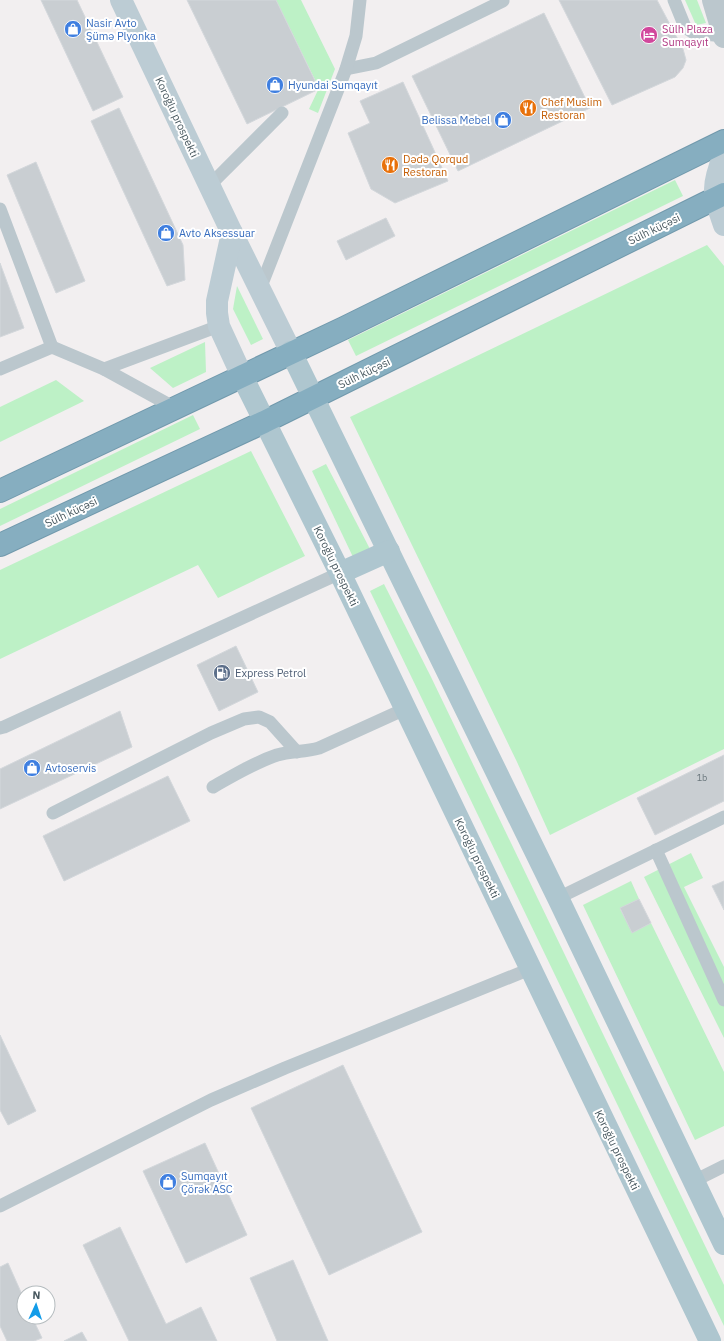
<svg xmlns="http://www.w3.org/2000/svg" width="724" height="1341" font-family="'IBM Plex Sans',sans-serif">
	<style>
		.green { fill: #bdf1c6 }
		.building { fill: #c9ced2; stroke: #d3d7db }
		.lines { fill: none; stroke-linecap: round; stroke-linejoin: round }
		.highway-casing { stroke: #7199ac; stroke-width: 24 }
		.lane { stroke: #bbc7cd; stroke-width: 13 }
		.street { stroke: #bbc7cd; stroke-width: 22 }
		.secondary { stroke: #bcccd4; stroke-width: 22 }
		.primary { stroke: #aec6cf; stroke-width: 22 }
		.highway { stroke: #86aec0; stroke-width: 22 }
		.labels { text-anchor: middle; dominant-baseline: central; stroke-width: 4; stroke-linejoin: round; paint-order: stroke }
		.number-label { font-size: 9px; fill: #68757b }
		.shop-label { font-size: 11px; fill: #366cbe; stroke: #fff; text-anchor: start }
		.hotel-label { font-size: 11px; fill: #b23c85; stroke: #fff; text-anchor: start }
		.food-label { font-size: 11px; fill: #c56008; stroke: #fff; text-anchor: start }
		.street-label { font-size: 11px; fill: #47575e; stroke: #fff }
		.service-label { font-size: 11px; fill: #4e5e75; stroke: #fff; text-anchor: start }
	</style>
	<rect width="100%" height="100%" fill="#f2eff0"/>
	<g class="green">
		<path d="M276 0H301L335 69 318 113 309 109 319 88Z"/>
		<path d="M685 0H697L706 23 696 25Z"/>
		<path d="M675 180 683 196 356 356 348 340Z"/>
		<path d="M707 245 724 266V749L550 835 517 762 350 417Z"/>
		<path d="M237 286 263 339 251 345 233 309Z"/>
		<path d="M205 342 206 372 173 388 150 368Z"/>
		<path d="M56 380 84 401 0 442V407Z"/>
		<path d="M193 415 200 429 0 526V509Z"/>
		<path d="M251 451 305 556 218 598 198 565 0 659V570Z"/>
		<path d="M326 464 370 549 353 557 312 471Z"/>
		<path d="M384 584 431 677 724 1285V1326L370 591Z"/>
		<path d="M691 853 703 878 684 887 724 967V1038L644 877Z"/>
		<path d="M631 881 639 899 620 909 632 932 651 923 724 1072V1126L695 1140 583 905Z"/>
	</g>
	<g class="building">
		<path d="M41 0H77L123 97 93 111Z"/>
		<path d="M187 0H276L319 89 247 124Z"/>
		<path d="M559 0H657L683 49 686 60 683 68 675 77 612 105Z"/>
		<path d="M544 13 590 108 458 171 412 76Z"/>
		<path d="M403 82 448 181 395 203 371 189 348 133 370 123 360 101Z"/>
		<path d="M119 108 183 245 185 280 167 286 91 121Z"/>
		<path d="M36 162 85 281 56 293 7 175Z"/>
		<path d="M386 218 395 236 346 260 337 241Z"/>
		<path d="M0 263 24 328 0 337Z"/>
		<path d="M236 646 258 692 219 711 197 665Z"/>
		<path d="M120 711 132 747 0 809V769Z"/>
		<path d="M724 755V801L655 835 637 798Z"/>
		<path d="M168 776 190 821 64 881 43 836Z"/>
		<path d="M724 881V910L712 886Z"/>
		<path d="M639 899 651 923 632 933 620 908Z"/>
		<path d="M0 1035 36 1111 8 1125 0 1110Z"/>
		<path d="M343 1065 422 1232 329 1275 251 1108Z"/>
		<path d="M205 1143 247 1235 186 1263 143 1171Z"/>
		<path d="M120 1227 166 1324 201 1307 217 1341H129L83 1245Z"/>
		<path d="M293 1260 328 1341H277L250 1278Z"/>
		<path d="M8 1263 24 1299V1317H32L42 1338 34 1341H7L0 1326V1267Z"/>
		<path d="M82 1332 87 1341H64Z"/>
	</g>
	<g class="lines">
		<defs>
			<g id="highway">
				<path d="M0 491 344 328 724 141"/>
				<path d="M0 545 264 422 724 194"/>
			</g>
		</defs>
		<use href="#highway" class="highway-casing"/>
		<g class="lane">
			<path d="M674 0 685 27 694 33 724 36"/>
			<path d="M346 69 376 63 503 1"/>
			<path d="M209 186 282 113"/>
			<path d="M0 209 52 347"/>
			<path d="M260 289 346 69 356 36 360 0"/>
			<path d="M0 369 52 347 104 369 175 408"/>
			<path d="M104 369 219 326"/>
			<path d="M0 728 4 727 340 573"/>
			<path d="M213 787C234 775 254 763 277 755 290 751 305 752 319 748L405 709"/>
			<path d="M53 813 211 733 244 719 259 717 270 722 297 752"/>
			<path d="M656 850 724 1000"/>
			<path d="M558 898 724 817"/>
			<path d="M694 1181 724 1166"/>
			<path d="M0 1206 211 1100 285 1068 530 969"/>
		</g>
		<path class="street" d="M713 0 724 37"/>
		<g class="secondary">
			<path d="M121 0 232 233 291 352"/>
			<path d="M724 155C711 187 713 193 724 225"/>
			<path d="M232 233 217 301V313L219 326 242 376"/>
		</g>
		<g class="primary">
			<path d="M291 352 558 898 724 1244"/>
			<path d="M242 376 340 573 710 1341"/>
			<path d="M340 573 389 551"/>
		</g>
		<use href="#highway" class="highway"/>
	</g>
	<defs>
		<symbol id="shop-disc" viewBox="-11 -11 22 22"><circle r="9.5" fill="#3f7fe0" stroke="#fff"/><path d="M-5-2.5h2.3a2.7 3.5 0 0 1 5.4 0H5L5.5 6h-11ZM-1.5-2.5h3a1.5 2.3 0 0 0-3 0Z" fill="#fff"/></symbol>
		<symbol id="hotel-disc" viewBox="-11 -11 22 22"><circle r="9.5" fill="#d1479c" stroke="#fff"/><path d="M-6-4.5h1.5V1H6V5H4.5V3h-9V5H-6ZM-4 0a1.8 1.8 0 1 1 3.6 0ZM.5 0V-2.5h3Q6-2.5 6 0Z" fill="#fff"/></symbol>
		<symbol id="restaurant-disc" viewBox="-11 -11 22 22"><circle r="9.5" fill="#e8710a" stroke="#fff"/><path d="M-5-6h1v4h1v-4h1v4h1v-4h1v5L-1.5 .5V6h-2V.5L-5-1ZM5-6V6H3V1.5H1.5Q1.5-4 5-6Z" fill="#fff"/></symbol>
		<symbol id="fuel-disc" viewBox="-11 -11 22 22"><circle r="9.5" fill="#5c6f8a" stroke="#fff"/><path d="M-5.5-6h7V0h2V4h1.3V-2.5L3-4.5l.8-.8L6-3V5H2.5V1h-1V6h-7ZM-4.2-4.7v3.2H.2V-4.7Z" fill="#fff"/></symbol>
	</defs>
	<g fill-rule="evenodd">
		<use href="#shop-disc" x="63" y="19" width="20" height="20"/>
		<use href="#hotel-disc" x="639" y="25" width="20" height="20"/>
		<use href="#shop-disc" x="265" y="75" width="20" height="20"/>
		<use href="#restaurant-disc" x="518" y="98" width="20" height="20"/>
		<use href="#shop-disc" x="493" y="110" width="20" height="20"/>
		<use href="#restaurant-disc" x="380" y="155" width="20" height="20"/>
		<use href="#shop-disc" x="156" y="223" width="20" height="20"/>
		<use href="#fuel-disc" x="212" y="663" width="20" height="20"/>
		<use href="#shop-disc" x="22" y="758" width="20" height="20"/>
		<use href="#shop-disc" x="158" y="1172" width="20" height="20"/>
	</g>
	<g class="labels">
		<g class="number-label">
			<text x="702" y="777">1b</text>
		</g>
		<g class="shop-label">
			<text x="86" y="23">Nasir Avto<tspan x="86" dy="13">Şümə Plyonka</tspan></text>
			<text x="288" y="85">Hyundai Sumqayıt</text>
			<text x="490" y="120" text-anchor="end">Belissa Mebel</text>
			<text x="179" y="233">Avto Aksessuar</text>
			<text x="45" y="768">Avtoservis</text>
			<text x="181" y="1176">Sumqayıt<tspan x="181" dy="13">Çörək ASC</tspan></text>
		</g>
		<g class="hotel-label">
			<text x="662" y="29">Sülh Plaza<tspan x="662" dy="13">Sumqayıt</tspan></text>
		</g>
		<g class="food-label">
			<text x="541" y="102">Chef Muslim<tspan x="541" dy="13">Restoran</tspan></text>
			<text x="403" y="159">Dədə Qorqud<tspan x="403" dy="13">Restoran</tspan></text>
		</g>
		<g class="street-label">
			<text transform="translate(177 117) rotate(65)">Koroğlu prospekti</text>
			<text transform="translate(654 229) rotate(-26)">Sülh küçəsi</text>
			<text transform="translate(364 373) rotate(-26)">Sülh küçəsi</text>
			<text transform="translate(71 512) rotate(-25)">Sülh küçəsi</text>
			<text transform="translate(336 566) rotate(64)">Koroğlu prospekti</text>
			<text transform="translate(477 858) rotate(64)">Koroğlu prospekti</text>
			<text transform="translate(617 1150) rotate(64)">Koroğlu prospekti</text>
		</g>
		<g class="service-label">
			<text x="235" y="673">Express Petrol</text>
		</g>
	</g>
	<g transform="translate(36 1305) rotate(3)"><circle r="19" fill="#ffffff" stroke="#b5bcbf"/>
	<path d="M0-3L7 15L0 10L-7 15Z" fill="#139ce8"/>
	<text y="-6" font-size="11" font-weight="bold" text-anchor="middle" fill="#47575e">N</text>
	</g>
</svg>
